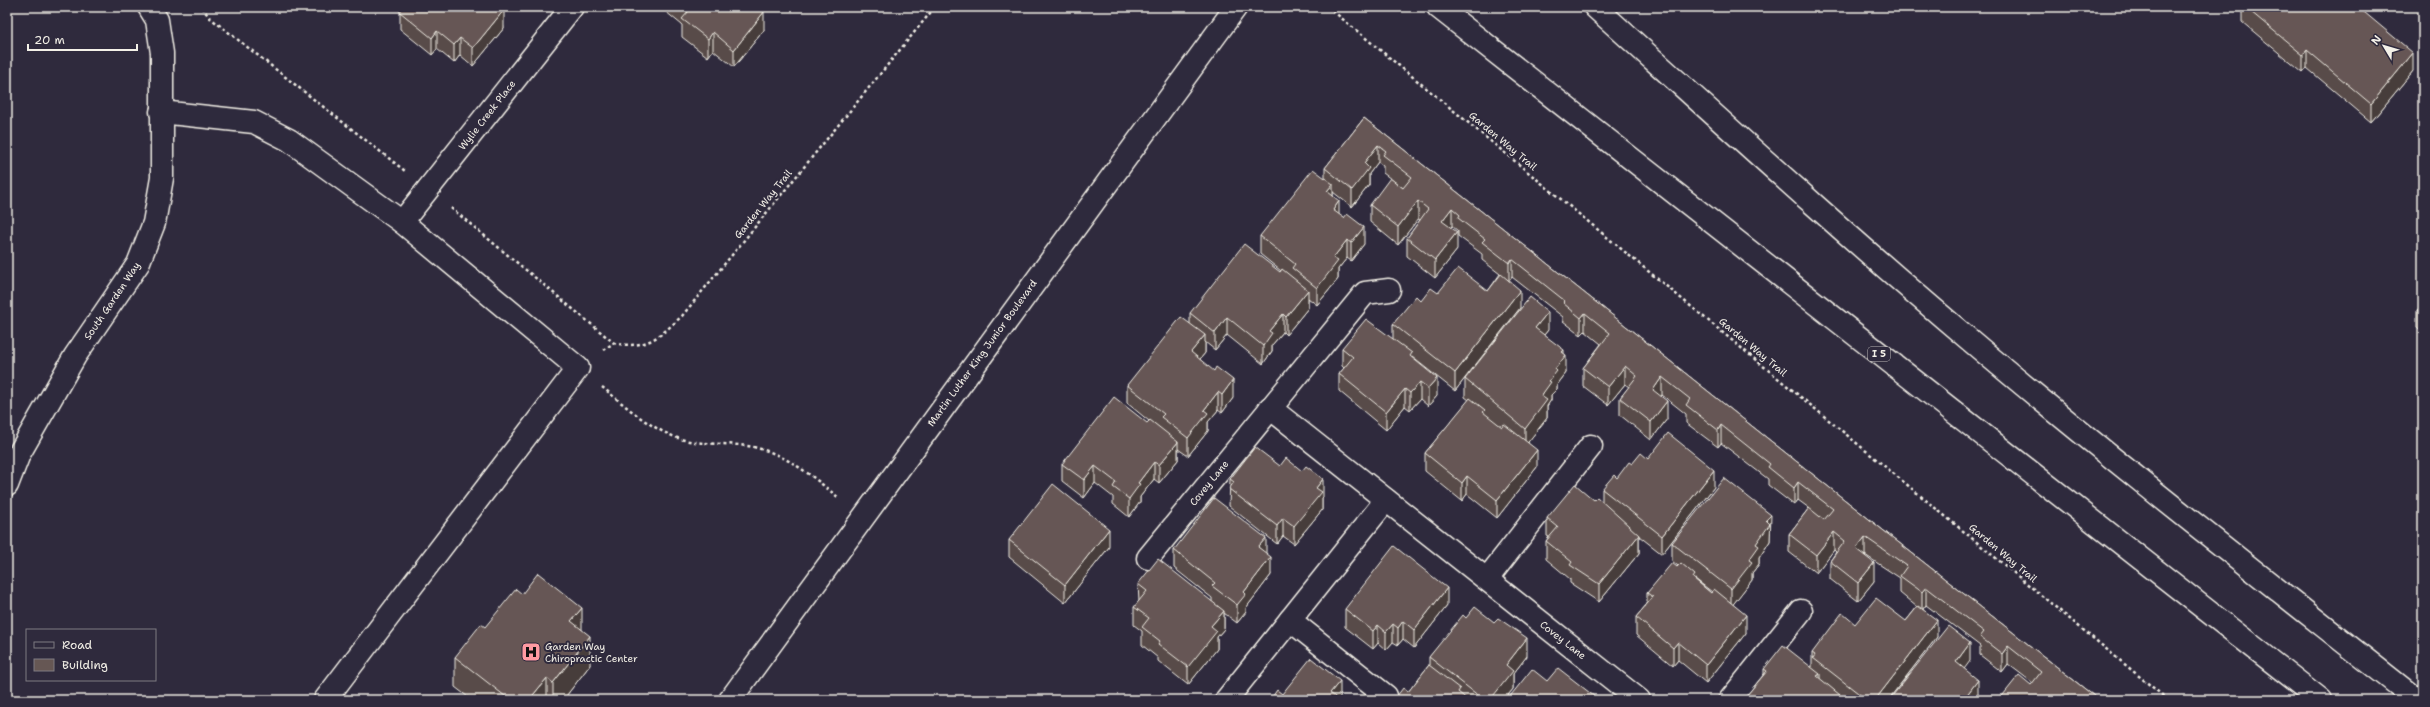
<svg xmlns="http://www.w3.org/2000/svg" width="2430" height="707" font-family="'Shantell Sans',sans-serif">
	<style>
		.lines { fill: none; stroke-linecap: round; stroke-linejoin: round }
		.minor-casing { stroke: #f4f1e8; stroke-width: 25 }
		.major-casing { stroke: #f4f1e8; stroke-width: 25 }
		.highway-casing { stroke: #f4f1e8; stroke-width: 25 }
		.path { stroke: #f4f1e8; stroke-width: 2.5; stroke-dasharray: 3 3; stroke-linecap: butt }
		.minor { stroke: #2f2a3d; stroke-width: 22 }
		.major { stroke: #2f2a3d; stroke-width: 22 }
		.highway { stroke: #2f2a3d; stroke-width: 22 }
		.wall { fill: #584b48; stroke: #f4f1e8; fill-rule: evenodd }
		.shaded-wall { fill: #473d3b; stroke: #f4f1e8 }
		.building { fill: #665754; stroke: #f4f1e8 }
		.labels { text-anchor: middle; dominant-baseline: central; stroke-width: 4; stroke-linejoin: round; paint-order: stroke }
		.shield { fill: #2f2a3d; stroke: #b9b5b5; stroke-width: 1 }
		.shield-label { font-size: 9px; font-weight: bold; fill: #f4f1e8 }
		.street-label { font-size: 10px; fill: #f4f1e8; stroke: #2f2a3d }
		.poi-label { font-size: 10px; fill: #f4f1e8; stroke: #2f2a3d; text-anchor: start }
	</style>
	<rect width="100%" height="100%" fill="#2f2a3d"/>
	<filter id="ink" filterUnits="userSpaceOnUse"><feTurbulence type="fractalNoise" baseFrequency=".025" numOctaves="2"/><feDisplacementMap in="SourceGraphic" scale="8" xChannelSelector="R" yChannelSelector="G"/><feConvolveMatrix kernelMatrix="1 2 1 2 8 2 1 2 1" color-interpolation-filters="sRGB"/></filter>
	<g filter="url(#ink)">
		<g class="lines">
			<defs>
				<g id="minor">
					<path d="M161 112 254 122 289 140 402 222 578 368 325 700"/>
					<path d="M402 222 572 7"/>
					<path d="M1270 408 1639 700"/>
					<path d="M7 485 19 454 75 356 138 264 154 223 162 178V53L157 20 149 7"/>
					<path d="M1148 558 1365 293 1389 290"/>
					<path d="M1487 579 1591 446"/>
					<path d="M1290 620 1386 696"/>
					<path d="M1226 700 1386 500"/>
					<path d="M1730 700 1801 611"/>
				</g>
				<path id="major" d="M730 700 1236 7"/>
				<g id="highway">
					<path d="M1438 7 2321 700"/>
					<path d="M1595 7C1719 119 1843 233 1971 341 2116 464 2267 581 2417 700"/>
				</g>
			</defs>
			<use href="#minor" class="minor-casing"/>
			<use href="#major" class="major-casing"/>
			<use href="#highway" class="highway-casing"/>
			<g class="path">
				<path d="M202 7 209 17 405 171"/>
				<path d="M1328 7 2168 700"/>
				<path d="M451 208 614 343"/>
				<path d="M603 350 614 343C647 350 659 337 682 316L935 7"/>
				<path d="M602 387C626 406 651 430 681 439 704 446 730 442 753 447 787 454 813 477 839 498"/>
			</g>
			<use href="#minor" class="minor"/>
			<use href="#major" class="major"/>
			<use href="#highway" class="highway"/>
		</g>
		<g class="wall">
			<path d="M396 7H500L504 28 473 66 460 55 454 63 437 49 432 55 400 29V10Z"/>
			<path d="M660 7H757L764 30 734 67 713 50 708 57 682 37V25Z"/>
			<path d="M2236 7H2358L2413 71 2371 122 2307 68 2303 73 2242 22V12Z"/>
			<path d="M2417 7H2423V12Z"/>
			<path d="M1364 118 1903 546 2099 700H1999L2031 685 2033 683 2008 664 2002 672 1980 655V646L1926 605 1923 609 1937 637 1888 700H1747V695L1764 674V669L1812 667V653L1855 624 1906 621 1917 607 1900 593V578L1865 555 1874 581 1858 601 1830 579V561L1836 552 1834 550 1816 573 1789 552V534L1809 508 1798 500 1794 505 1768 485V479L1721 443 1718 447 1686 423V414L1662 395 1661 397 1667 419 1651 440 1620 415V398L1629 387 1625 384 1608 405 1583 386V368L1601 344 1585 331 1581 335 1563 321V317L1512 277 1509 281 1520 308 1455 391 1412 357 1437 396 1428 406 1420 399 1410 410 1405 406 1386 430 1339 391V374L1344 368 1342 366V348L1393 339V324L1421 301 1438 293 1488 291 1500 274 1482 260V254L1458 236V231L1452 226 1450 228 1457 250 1435 278 1407 256V238L1420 220 1418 219 1398 245 1370 222V205L1403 188 1383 173V166L1378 162 1369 174V185L1352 207 1333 192V196L1339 215 1364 244 1351 261 1347 258 1338 269V279L1317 305 1308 298V308L1286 335 1283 332 1272 345V351L1263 364 1227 335 1215 350 1205 342V353L1200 359 1233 398 1222 413 1218 410 1208 422V431L1188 456 1178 449V460L1159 483 1154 479 1140 497V502L1129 517 1113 504V497L1095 483 1084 498 1062 481V464L1147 423 1149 421 1127 403V385L1190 324V313L1280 272 1281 271 1260 254V236L1325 178V168Z"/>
			<path d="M2423 304V333L2417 328V310Z"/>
			<path d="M1548 330 1544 335 1564 354 1566 373 1557 385V389L1551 395V400L1547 406V418L1528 442 1537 467 1497 518 1467 494 1462 501 1425 471V453L1469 400 1465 397V379Z"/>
			<path d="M1648 459 1714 487 1662 554 1639 536V553L1599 602 1570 583V579L1546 559V541L1549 537 1547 536V518L1594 500 1602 502V489L1617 478 1632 464Z"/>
			<path d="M1280 466 1323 497 1322 498V510L1294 544 1283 536 1277 544 1229 506 1230 479Z"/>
			<path d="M1770 533V541L1759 558V564L1752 573V580L1733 604 1746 633 1706 683 1678 660 1673 666 1636 635V617L1647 604V593L1678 566 1672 561V543L1771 533ZM1695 579 1712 592 1711 593Z"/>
			<path d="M1009 540 1109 547 1065 603 1009 557Z"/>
			<path d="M1174 550 1266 553 1271 575 1246 608V612L1237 623 1224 613V629L1217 637V649L1188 685 1158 661V658L1142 645V631L1134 625V607L1139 602 1138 584 1212 602V598L1174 568Z"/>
			<path d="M522 594 582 630 590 665 563 700H472L455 687V657L485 627Z"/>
			<path d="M1447 606 1414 648 1403 639 1398 645 1393 642 1386 650 1378 643 1373 649 1345 627V609Z"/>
			<path d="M1466 618 1527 656 1513 674V689L1504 700H1394L1408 692 1429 665V657Z"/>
		</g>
		<g class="shaded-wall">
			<path d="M504 10V28L473 66V48Z"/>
			<path d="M764 12V30L734 67V50Z"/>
			<path d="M437 31V49L432 55V38Z"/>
			<path d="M713 32V50L708 57V39Z"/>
			<path d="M460 38V55L454 63V45Z"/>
			<path d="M2307 50V68L2303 73V55Z"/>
			<path d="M2413 53V71L2371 122V104Z"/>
			<path d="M1378 145V162L1369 174V185L1352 207V190L1364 163Z"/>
			<path d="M1333 184V202L1327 191Z"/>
			<path d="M1339 201V219L1333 210Z"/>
			<path d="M1418 201V219L1398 245V227Z"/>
			<path d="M1452 208V226L1442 239V221Z"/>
			<path d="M1364 227V244L1351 261V243Z"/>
			<path d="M1457 232V250L1435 278V260Z"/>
			<path d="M1347 240V258L1338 269V279L1317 305V288L1333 258Z"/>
			<path d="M1512 259V277L1509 281V263Z"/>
			<path d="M1308 290V308L1286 335V317Z"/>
			<path d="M1520 290V308L1455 391V373Z"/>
			<path d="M1548 312V330L1535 346V328Z"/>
			<path d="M1585 313V331L1581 335V318Z"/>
			<path d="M1283 314V332L1272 345V351L1263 364V346L1269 331Z"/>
			<path d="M1227 317V335L1215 350V333Z"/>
			<path d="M1205 335V353L1191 370V352Z"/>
			<path d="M1564 350V358L1566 355V373L1557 385V389L1551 395V400L1547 406V418L1525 446V429L1555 369 1562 352Z"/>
			<path d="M1625 366V384L1608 405V387Z"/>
			<path d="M1662 377V395L1653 408V390Z"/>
			<path d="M1437 378V396L1428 406V388Z"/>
			<path d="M1233 380V398L1222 413V395Z"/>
			<path d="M1420 382V399L1410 410V393Z"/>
			<path d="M1405 389V406L1386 430V412Z"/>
			<path d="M1218 392V410L1208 422V431L1188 456V438L1204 410Z"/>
			<path d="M1667 401V419L1651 440V422Z"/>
			<path d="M1721 425V443L1718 447V430Z"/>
			<path d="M1178 442V460L1159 483V465Z"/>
			<path d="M1537 450V467L1497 518V500Z"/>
			<path d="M1154 462V479L1140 497V502L1129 517V499L1138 483Z"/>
			<path d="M1095 466V483L1084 498V480Z"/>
			<path d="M1714 470V487L1662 554V536Z"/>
			<path d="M1467 476V494L1462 501V483Z"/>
			<path d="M1323 479V497L1322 498V510L1294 544V526L1316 488Z"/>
			<path d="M1798 482V500L1794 505V488Z"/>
			<path d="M1771 515 1770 541 1759 558V564L1752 573V580L1731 607V589L1749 560 1756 544 1766 520Z"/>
			<path d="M1283 518V536L1277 544V526Z"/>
			<path d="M1109 529V547L1065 603V585Z"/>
			<path d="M1834 532V550L1816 573V555Z"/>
			<path d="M1639 535V553L1599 602V584Z"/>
			<path d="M1865 537V555L1856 567V549Z"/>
			<path d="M1266 538V556L1258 547Z"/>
			<path d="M1271 557V575L1246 608V612L1237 623V605L1244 592Z"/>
			<path d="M1874 563V581L1858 601V583Z"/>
			<path d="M1926 587V605L1922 610V592Z"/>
			<path d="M1447 588V606L1414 648V630Z"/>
			<path d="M582 608V637L571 621Z"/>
			<path d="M1224 611V629L1217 637V649L1188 685V667L1211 626Z"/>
			<path d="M1746 615V633L1706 683V665Z"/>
			<path d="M1937 620V637L1888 700H1875Z"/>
			<path d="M1403 621V639L1398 645V628Z"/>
			<path d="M1393 624V642L1386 650V632Z"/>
			<path d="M1378 625V643L1373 649V631Z"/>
			<path d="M590 636V665L563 700H553V683Z"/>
			<path d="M1527 638V656L1513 674V689L1504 700H1490L1506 665Z"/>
			<path d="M1678 642V660L1673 666V648Z"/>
			<path d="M1970 643V661L1956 680V662Z"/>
			<path d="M2008 646V664L2002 672V654Z"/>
			<path d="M1820 674V691L1817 676Z"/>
			<path d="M547 678V700H529Z"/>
			<path d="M1978 680V698L1977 700H1963Z"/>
			<path d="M1340 681V700H1330V693Z"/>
		</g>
		<g class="building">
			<path d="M403 7H500L504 10 473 48 460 38 454 45 437 31 432 38 400 12Z"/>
			<path d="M682 7H757L764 12 734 50 713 32 708 39 682 19 688 12Z"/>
			<path d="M2245 7H2358L2413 53 2371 104 2307 50 2303 55Z"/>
			<path d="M1364 118 1903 546 2099 700H2047L2042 696 2039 700H1999L2019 675 2031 685 2041 672 2008 646 2002 654 1980 637 1984 632 1926 587 1922 592 1900 576 1907 566 1865 537 1856 549 1874 563 1858 583 1830 561 1845 541 1834 532 1816 555 1789 534 1809 508 1824 520 1833 509 1798 482 1794 488 1768 467 1770 464 1721 425 1718 430 1686 405 1690 399 1662 377 1653 390 1667 401 1651 422 1620 398 1637 376 1625 366 1608 387 1583 368 1610 333 1585 313 1581 318 1563 303 1565 301 1512 259 1509 263 1482 242 1485 239 1458 218 1460 215 1452 208 1442 221 1457 232 1435 260 1407 238 1428 209 1418 201 1398 227 1370 205 1390 178 1403 188 1412 177 1383 155 1386 151 1378 145 1364 163 1369 168 1352 190 1325 168Z"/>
			<path d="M1313 169 1333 184 1327 191 1339 201 1333 210 1344 218 1347 214 1364 227 1351 243 1347 240 1333 258 1338 261 1317 288 1292 268 1295 264 1260 236Z"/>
			<path d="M1244 244 1280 272 1282 269 1308 290 1286 317 1283 314 1269 331 1272 333 1263 346 1227 317 1215 333 1190 313Z"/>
			<path d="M1458 268 1488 291 1501 274 1520 290 1455 373 1393 324 1416 296 1421 301 1431 288 1438 293Z"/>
			<path d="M1530 297 1548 312 1535 328 1564 350 1562 352 1566 355 1555 369 1557 371 1549 381 1551 382 1541 396 1547 400 1525 429 1465 379Z"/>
			<path d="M2423 304V315L2417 310Z"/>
			<path d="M1181 317 1205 335 1191 352 1214 371 1216 367 1233 380 1222 395 1218 392 1204 410 1208 413 1188 438 1161 417 1164 414 1127 385Z"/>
			<path d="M1366 319 1412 353 1410 356 1437 378 1428 388 1420 382 1410 393 1405 389 1386 412 1339 374 1353 357 1342 348Z"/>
			<path d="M1114 397 1147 423 1150 420 1178 442 1159 465 1154 462 1138 483 1140 484 1129 499 1113 487 1116 482 1095 466 1084 480 1062 464Z"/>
			<path d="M1470 398 1485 410 1483 412 1502 427 1504 424 1537 450 1497 500 1467 476 1462 483 1425 453Z"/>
			<path d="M1668 433 1714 470 1662 536 1602 489 1614 475 1617 478 1629 462 1632 464 1641 453 1648 459Z"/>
			<path d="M1255 447 1280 466 1286 458 1302 471 1306 466 1323 479 1316 488 1322 492 1294 526 1283 518 1277 526 1229 489 1234 482 1230 479Z"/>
			<path d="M1724 478 1771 515 1766 520 1770 524 1756 544 1759 546 1749 560 1752 562 1731 589 1672 543Z"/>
			<path d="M1053 484 1109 529 1065 585 1009 540Z"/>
			<path d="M1575 484 1594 500 1597 497 1639 535 1599 584 1570 565 1572 562 1546 541 1558 527 1547 518Z"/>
			<path d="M1214 498 1266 538 1258 547 1271 557 1244 592 1246 594 1237 605 1212 586 1215 583 1174 550Z"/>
			<path d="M1394 546 1447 588 1414 630 1403 621 1398 628 1393 624 1386 632 1378 625 1373 631 1345 609Z"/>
			<path d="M1158 559 1224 611 1211 626 1217 631 1188 667 1158 644 1160 641 1142 627 1149 618 1134 607 1147 591 1138 584Z"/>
			<path d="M1672 563 1677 567 1681 563 1695 575 1693 578 1711 593 1714 589 1746 615 1706 665 1678 642 1673 648 1636 617 1653 597 1647 593Z"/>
			<path d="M538 573 582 608 571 621 590 636 553 683 547 678 529 700H510L455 657 481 624 485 627 516 589 522 594Z"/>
			<path d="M1876 598 1906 621 1918 606 1937 620 1875 700H1867L1813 658 1815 655 1812 653 1842 613 1855 624Z"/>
			<path d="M1475 607 1494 622 1498 618 1527 638 1506 665 1513 671 1490 700 1486 697 1484 700 1429 657 1463 615 1466 618Z"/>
			<path d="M1948 626 1970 643 1956 662 1978 680 1963 700H1889Z"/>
			<path d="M1783 645 1820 674 1817 676 1846 700H1753L1747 695 1767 671 1764 669Z"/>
			<path d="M1311 658 1340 681 1330 693 1339 700H1270L1277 690 1282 694Z"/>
			<path d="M1429 665 1460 689 1458 692 1468 700H1394L1403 688 1408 692Z"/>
			<path d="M1558 668 1599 700H1507L1532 669 1547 681Z"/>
		</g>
	</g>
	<defs>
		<symbol id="hospital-square" viewBox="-11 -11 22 22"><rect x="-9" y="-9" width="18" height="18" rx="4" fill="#ff9aa2" stroke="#2f2a3d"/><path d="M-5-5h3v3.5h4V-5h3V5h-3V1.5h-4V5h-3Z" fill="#111"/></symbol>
	</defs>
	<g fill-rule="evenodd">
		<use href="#hospital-square" x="520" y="641" width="22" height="22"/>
	</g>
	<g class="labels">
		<rect class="shield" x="1868" y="347" width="22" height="14" rx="3"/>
		<g class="shield-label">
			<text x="1879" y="354">I 5</text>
		</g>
		<g class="street-label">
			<text transform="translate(487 115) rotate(-52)">Wylie Creek Place</text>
			<text transform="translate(1503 141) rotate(40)">Garden Way Trail</text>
			<text transform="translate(763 204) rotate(-51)">Garden Way Trail</text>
			<text transform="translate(112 301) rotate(-56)">South Garden Way</text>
			<text transform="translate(1753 347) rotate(40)">Garden Way Trail</text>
			<text transform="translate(982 353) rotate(-54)">Martin Luther King Junior Boulevard</text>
			<text transform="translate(1209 483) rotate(-51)">Covey Lane</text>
			<text transform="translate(2003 553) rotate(40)">Garden Way Trail</text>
			<text transform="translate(1563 640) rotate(38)">Covey Lane</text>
		</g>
		<g class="poi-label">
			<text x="545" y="646">Garden Way<tspan x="545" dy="12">Chiropractic Center</tspan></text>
		</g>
	</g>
	<rect width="2430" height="707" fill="none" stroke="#2f2a3d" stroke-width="24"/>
	<rect x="12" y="12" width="2406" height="683" fill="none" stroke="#f4f1e8" stroke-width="1.5" filter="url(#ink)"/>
	<rect x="26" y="629" width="130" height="52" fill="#2f2a3d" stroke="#7e7a81"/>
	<rect x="34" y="642" width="20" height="6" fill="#2f2a3d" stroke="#7e7a81"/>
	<text x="62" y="649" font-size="12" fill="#f4f1e8">Road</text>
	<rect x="34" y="659" width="20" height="12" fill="#665754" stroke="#7e7a81"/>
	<text x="62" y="669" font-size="12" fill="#f4f1e8">Building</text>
	<g transform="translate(2384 46) rotate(308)" stroke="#2f2a3d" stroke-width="3" paint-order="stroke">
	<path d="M0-3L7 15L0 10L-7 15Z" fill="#f4f1e8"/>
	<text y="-6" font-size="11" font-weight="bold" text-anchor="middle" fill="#f4f1e8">N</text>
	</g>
	<path d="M28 44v6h109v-6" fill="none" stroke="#f4f1e8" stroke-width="2"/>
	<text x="34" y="44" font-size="12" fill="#f4f1e8" stroke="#2f2a3d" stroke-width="3" paint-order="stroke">20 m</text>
</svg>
